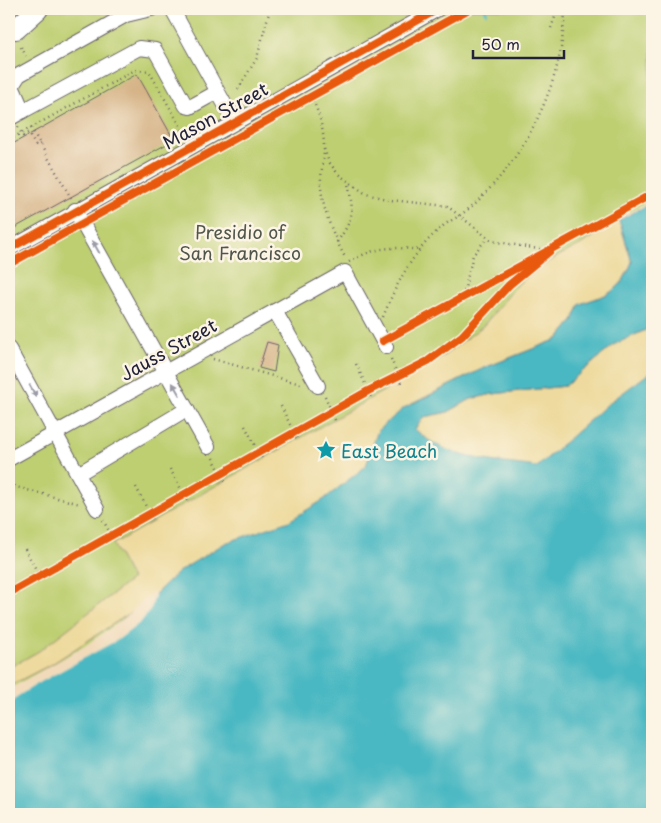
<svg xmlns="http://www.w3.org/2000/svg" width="661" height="823" font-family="'Playpen Sans',sans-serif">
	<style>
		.green { fill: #becf72; stroke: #707856 }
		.sand { fill: #eeda9e; stroke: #887e6c }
		.water { fill: #49b8c2; stroke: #366d7e }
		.pier { fill: #f1daba }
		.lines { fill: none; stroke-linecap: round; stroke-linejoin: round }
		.stream { stroke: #49b8c2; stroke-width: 4 }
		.building { fill: #d6b387 }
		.minor-casing { stroke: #6a6267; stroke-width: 16 }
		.highway-casing { stroke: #6a6267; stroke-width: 22 }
		.path { stroke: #6a6267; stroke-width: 2.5; stroke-dasharray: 1 4; stroke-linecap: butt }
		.minor { stroke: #fff; stroke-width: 14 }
		.highway { stroke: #fff; stroke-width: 20 }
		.cycleway-casing { stroke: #fcf5e5; stroke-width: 11 }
		.cycleway { stroke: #e8590c; stroke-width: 8 }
		.oneway { fill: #9c9ca7 }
		.labels { text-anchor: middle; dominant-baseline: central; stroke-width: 5; stroke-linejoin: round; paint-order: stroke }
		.street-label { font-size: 18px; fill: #22223b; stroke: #fcf5e5 }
		.park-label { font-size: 18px; fill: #51564c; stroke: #fcf5e5 }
		.culture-label { font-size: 18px; fill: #0d838f; stroke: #fcf5e5; text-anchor: start }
	</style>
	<rect width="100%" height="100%" fill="#fcf5e5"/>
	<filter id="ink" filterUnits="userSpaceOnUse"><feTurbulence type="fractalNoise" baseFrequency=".02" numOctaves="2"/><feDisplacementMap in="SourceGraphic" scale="10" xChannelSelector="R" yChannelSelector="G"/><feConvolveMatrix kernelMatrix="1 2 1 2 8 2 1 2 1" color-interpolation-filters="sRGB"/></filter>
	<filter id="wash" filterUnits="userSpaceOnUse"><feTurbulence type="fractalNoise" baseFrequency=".0096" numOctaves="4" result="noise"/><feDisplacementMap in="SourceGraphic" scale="20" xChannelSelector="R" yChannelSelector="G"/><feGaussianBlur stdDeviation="1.12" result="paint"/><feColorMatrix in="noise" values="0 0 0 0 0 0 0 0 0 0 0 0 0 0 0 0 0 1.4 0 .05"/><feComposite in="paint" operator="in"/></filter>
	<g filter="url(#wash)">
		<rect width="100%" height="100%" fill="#f1daba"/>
		<path class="green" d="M9 9H652V371L147 602 84 649 9 692Z"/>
		<path class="sand" d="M619 220 632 262C619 294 611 293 580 304L573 321 558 339 484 368 404 408 423 417 448 412 471 399 493 394 565 386 615 344 652 327V468L39 683 147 602 52 664 9 686V668L39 651 132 579 113 544 438 360 483 326 519 283 549 261 580 245Z"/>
		<path class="water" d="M652 202V327L615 344 565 386 493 394 471 399 448 412 424 417 415 429C446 460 495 461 537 467L609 403 652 371V814H9V692L84 649 147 602 178 572 225 543 289 521 323 500 366 466 378 430 404 408 484 368 558 339 573 321 580 304C611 293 619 294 632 262L619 220Z"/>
		<g class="pier">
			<path d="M652 199V202L617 221 618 218Z"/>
			<path d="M154 591 155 595 151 609 141 622 119 639 39 683 18 696 9 707V689L83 647 123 619Z"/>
		</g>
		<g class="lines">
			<path class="stream" d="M484 9 486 12"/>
		</g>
		<g id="blocks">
			<g class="building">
				<path d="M137 74 174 140 9 231V146Z"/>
				<path d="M267 342 278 345 274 372 259 368Z"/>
			</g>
		</g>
	</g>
	<g filter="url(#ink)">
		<use href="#blocks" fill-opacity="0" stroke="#6a6267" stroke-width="1"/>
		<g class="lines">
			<defs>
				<g id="minor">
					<path d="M151 9 126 15 19 75 12 86 23 111 139 48 155 50 186 106 190 107 217 92"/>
					<path d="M172 9 234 121"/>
					<path d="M9 119 23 111"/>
					<path d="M75 210 208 447"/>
					<path d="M9 249 438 9"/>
					<path d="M275 311 318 386"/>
					<path d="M9 349 97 509"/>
					<path d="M9 459 345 272 386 347"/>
					<path d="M78 474 187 409"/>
				</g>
				<path id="highway" d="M16 29 38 9"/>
			</defs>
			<use href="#minor" class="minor-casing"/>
			<use href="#highway" class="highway-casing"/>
			<g class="path">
				<path d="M551 28 558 9"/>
				<path d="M21 47 26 56"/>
				<path d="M238 89 257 58 270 9"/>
				<path d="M311 96C319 112 324 130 324 148 324 161 320 174 321 187 323 212 334 237 346 259"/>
				<path d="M18 127 23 136 28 133 36 146 40 144"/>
				<path d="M31 128 71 198"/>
				<path d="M9 140 135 70 149 71 186 136"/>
				<path d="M324 149 329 162 338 174 366 194 390 200 447 206 492 241 550 251"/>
				<path d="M337 242C354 218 354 212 348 184"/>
				<path d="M349 262C375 247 390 246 420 250"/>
				<path d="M463 296 473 255 487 238"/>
				<path d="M383 317C397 282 414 250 443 226 448 222 454 219 459 216 474 206 487 192 498 179 527 146 549 101 559 58 563 42 563 25 566 9"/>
				<path d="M213 359 304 385"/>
				<path d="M391 359 401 383"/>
				<path d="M356 364 372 399"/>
				<path d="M325 396 335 420"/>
				<path d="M281 406 298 441"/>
				<path d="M245 426 263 460"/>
				<path d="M213 458 225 481"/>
				<path d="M170 469 188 502"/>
				<path d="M9 485 80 504"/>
				<path d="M136 487 154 522"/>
				<path d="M103 520 111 535"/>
				<path d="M25 549 39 575"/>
			</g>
			<use href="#minor" class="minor"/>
			<use href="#highway" class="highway"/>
			<defs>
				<g id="cycleway">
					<path d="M9 249 438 9"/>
					<path d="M9 264 469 9"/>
					<path d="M383 341 652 194"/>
					<path d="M9 593 368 391 428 361 462 336 509 285 550 251"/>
				</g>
			</defs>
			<use href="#cycleway" class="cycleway-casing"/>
			<use href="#cycleway" class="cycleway"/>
		</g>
		<defs><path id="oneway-solid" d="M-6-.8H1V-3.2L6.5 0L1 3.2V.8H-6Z" transform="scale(1.25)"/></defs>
		<g class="oneway">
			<use href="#oneway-solid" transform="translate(96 247) rotate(-119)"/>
			<use href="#oneway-solid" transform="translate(176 389) rotate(-120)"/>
			<use href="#oneway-solid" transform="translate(33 391) rotate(61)"/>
		</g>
	</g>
	<defs>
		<symbol id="sight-bare" viewBox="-9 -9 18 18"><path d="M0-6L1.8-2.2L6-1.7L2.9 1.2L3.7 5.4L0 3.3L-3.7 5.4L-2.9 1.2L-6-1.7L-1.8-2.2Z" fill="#0f9aa8" stroke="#fcf5e5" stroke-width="2.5" paint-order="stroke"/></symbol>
	</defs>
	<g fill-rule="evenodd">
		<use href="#sight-bare" x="312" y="436" width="28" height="28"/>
	</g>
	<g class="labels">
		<g class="street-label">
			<text transform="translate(215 115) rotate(-29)">Mason Street</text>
			<text transform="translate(168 349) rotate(-29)">Jauss Street</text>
		</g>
		<g class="park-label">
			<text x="240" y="231">Presidio of<tspan x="240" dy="21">San Francisco</tspan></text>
		</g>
		<g class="culture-label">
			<text x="341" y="450">East Beach</text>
		</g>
	</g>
	<rect width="661" height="823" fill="none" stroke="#fcf5e5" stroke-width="30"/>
	<path d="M473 50v8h91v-8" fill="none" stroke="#22223b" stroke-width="2.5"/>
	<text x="481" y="50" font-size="15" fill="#22223b" stroke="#fcf5e5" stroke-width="4" paint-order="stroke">50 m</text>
</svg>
